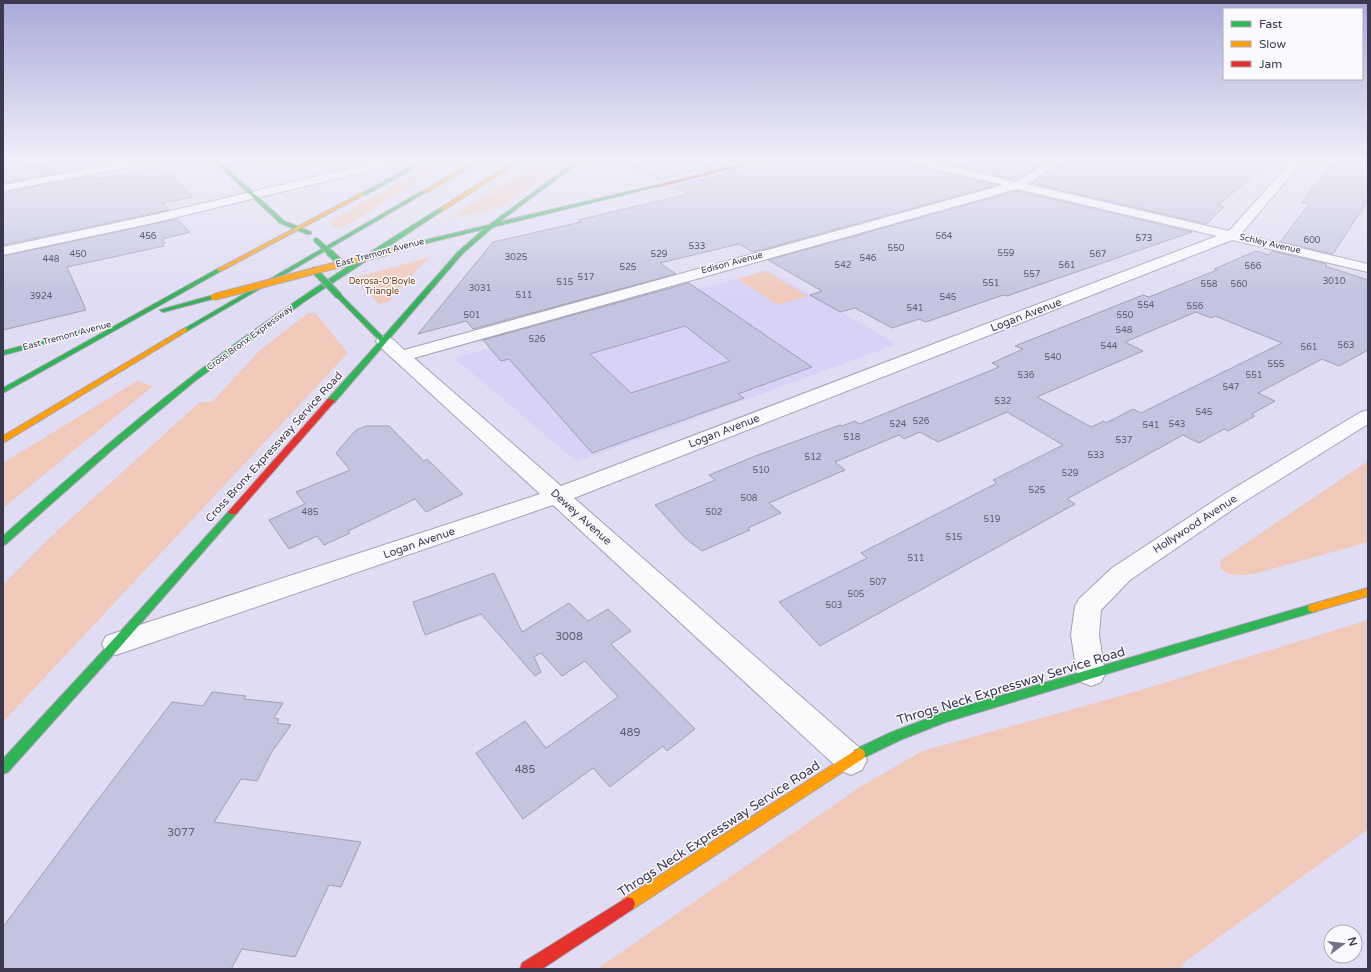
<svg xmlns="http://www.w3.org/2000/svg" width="1371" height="972" font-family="'Varela Round',sans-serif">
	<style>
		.built { fill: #d9d2f7 }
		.green { fill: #f0c9ba }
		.building { fill: #c2c4e0; stroke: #a1a1b4; fill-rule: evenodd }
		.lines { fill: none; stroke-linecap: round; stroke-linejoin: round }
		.street-casing { stroke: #a4a0b3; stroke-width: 2 }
		.fast-casing { stroke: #a4a0b3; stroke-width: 2 }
		.slow-casing { stroke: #a4a0b3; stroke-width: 2 }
		.jam-casing { stroke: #a4a0b3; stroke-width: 2 }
		.street { fill: #fafafd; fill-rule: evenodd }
		.fast { fill: #30b455; fill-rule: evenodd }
		.slow { fill: #ff9f0a; fill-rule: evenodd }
		.jam { fill: #e5322d; fill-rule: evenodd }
		.fast-bridge-far1-casing { stroke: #a4a0b3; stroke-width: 6; stroke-linecap: butt }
		.fast-bridge-casing { stroke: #a4a0b3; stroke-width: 8; stroke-linecap: butt }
		.slow-bridge-far1-casing { stroke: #a4a0b3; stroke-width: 6; stroke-linecap: butt }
		.slow-bridge-casing { stroke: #a4a0b3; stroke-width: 8; stroke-linecap: butt }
		.fast-bridge-far1 { stroke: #30b455; stroke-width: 5 }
		.fast-bridge { stroke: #30b455; stroke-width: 6 }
		.slow-bridge-far1 { stroke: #ff9f0a; stroke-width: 5 }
		.slow-bridge { stroke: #ff9f0a; stroke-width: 6 }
		.labels { text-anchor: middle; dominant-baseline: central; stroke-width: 3; stroke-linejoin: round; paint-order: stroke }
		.number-label { font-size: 9px; fill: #5e5b72 }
		.far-street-label { font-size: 9px; fill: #3c384d; stroke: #faf9fe }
		.far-park-label { font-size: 9px; fill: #793d0b; stroke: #faf9fe }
		.street-label { font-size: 11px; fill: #3c384d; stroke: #faf9fe }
		.near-number-label { font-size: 11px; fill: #5e5b72 }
		.near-street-label { font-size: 13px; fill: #3c384d; stroke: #faf9fe }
	</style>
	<rect width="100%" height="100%" fill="#e0dcf3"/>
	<path class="built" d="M767 270 897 344 577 462 454 358Z"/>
	<g class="green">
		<path d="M437 161H450L342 228 336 229 329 222Z"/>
		<path d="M540 161H568L501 207 448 219Z"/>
		<path d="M429 257 388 302 379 304 354 278Z"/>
		<path d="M766 271 807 296 778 305 738 279Z"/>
		<path d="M308 313H315L348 353 3 722V585L46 541 200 402H212L259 351Z"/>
		<path d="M137 381 153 386 3 508V463Z"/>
		<path d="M1368 461V542L1254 574C1241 575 1230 577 1220 568L1221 560Z"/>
		<path d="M1368 620V829L1186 961 1179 969H597L860 787 922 751 1131 693Z"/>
	</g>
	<g class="building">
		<path d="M61 161H79L85 168 3 183V171Z"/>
		<path d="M620 161H736L659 180Z"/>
		<path d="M765 161H908L910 164 997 185 753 252 739 244 660 263 676 274 473 329 466 321 418 334 493 242 581 222 578 220 688 194 673 187 763 164Z"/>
		<path d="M937 161H1047L1016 180Z"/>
		<path d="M1064 161H1257L1249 169 1259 171 1217 206 1224 207 1207 224 1031 183Z"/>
		<path d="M1334 161H1346L1368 165V200L1333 254 1280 242 1309 204 1301 203Z"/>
		<path d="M158 168 162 171H165L167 174 170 173 193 197 163 203 169 210 3 245V192L94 175 98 179Z"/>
		<path d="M1017 191 1192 232 1007 296 1003 295 926 322 919 319 892 328 855 308 840 312 810 295 822 291 768 260Z"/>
		<path d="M177 219 190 232 162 239 165 243 162 244 164 246 67 267 86 310 3 330V256Z"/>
		<path d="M1256 251 1269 255 1272 251 1327 264 1325 266 1368 280V350L1339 366 1322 359 1258 393 1275 401 1252 414 1255 416 1228 431 1224 429 1199 443 1183 435 1067 499 1075 504 820 646 779 602 867 558 861 553 997 483 993 480 1063 445 1007 412 938 442 920 432 904 439 899 435 835 462 845 470 769 503 781 513 748 528 750 530 702 551 685 538 655 505 715 480 709 475 758 455 840 425 842 426 855 421 859 424 999 367 992 363 1023 349 1015 346 1143 295 1149 297 1217 270 1214 269ZM1196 312 1211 318 1215 316 1282 343 1141 413 1133 409 1106 423 1104 421 1091 427 1037 397 1143 351 1125 342Z"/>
		<path d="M689 283 812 367 738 394 744 398 592 453 509 359 501 361 483 340ZM685 326 730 361 631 393 590 354Z"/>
		<path d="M366 426H389L424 461 427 459 463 494 426 512 415 499 348 531 350 533 324 545 317 536 289 549 269 520 305 504 296 492 350 470 336 453 356 430Z"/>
		<path d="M494 573 522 632 569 603 588 621 608 609 631 631 611 644 695 729 667 751 663 746 610 787 593 768 523 819 476 753 525 721 546 748 618 697 585 661 562 676 541 653 534 657 541 672 535 676 481 614 425 635 413 602Z"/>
		<path d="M212 692 246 696 244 699 283 703 274 718 279 719 277 723 291 725 271 753 257 781 241 779 214 822 361 842 341 887 329 885 295 957 242 949 231 969H3V927L90 810 172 702 203 706Z"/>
	</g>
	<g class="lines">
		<defs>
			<g id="street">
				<path d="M127 161H151L146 164 3 191V185Z"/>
				<path d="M382 161H402L397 164 153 223 3 255V247L153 215Z"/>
				<path d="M909 161H929L1016 182 1050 161H1063L1027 184 1229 231 1292 161H1303L1241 234 1368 264V272L1232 240 574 498 862 750 867 760 862 770 851 775 840 770 553 505 116 655 106 652 102 644 106 636 540 494 378 345 376 341 378 337C390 334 396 342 404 350L1003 185 910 163ZM1017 189 1217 236 561 486 414 358Z"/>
				<path d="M1368 410V424L1242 503 1130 580 1101 610 1099 635 1105 674 1101 682 1091 686 1081 682 1077 674 1071 635 1075 606 1079 599 1112 568 1226 493 1361 412Z"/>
			</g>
			<g id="fast">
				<path d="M214 161H219L284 221 311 232V234H307L280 223Z"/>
				<path d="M421 161H427L365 195 361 194Z"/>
				<path d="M576 161H581L499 222 657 185 659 186 493 227 462 254 334 403H328L327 401 328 399 380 341 337 297V295H341L383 337 458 252 484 229 415 246 412 244 413 243 489 225Z"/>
				<path d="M422 191 426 192 187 331 185 332 182 330Z"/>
				<path d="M440 208 445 209 305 301 196 380 113 449 6 544 3 545V536C64 482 125 428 190 378 270 316 355 261 440 208Z"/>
				<path d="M219 268 222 270 221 271 3 393V388Z"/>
				<path d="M214 295 216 296V298L163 312 160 310Z"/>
				<path d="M105 324 108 326 107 327 3 355V351Z"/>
				<path d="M233 509 236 510 238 512 236 514 120 647 8 772 3 774V759L112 641 230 510Z"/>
				<path d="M1313 604 1317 605 1318 608 1317 611 946 722 900 740 859 760 854 758 853 754 854 750 892 732 945 712Z"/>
			</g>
			<g id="slow">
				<path d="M474 161H480L426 193 422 192Z"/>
				<path d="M514 161H520L444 210 439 209Z"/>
				<path d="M361 193 365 194 221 271 216 270Z"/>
				<path d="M185 328 187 329V331L3 443V436Z"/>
				<path d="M1368 588V596L1313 612 1309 611 1308 608 1309 605Z"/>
				<path d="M859 748 864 750 865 754 864 758 633 909 628 911 623 909 621 904 623 899Z"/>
			</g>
			<g id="jam">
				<path d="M752 161H761L657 187 655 186Z"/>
				<path d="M328 399H331L335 401 236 514H230L228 512 230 510Z"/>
				<path d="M628 897 633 899 635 904 633 909 542 969H520L522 963Z"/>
			</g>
		</defs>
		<use href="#street" class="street-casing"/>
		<use href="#fast" class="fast-casing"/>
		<use href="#slow" class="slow-casing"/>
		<use href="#jam" class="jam-casing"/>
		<use href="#street" class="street"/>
		<use href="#fast" class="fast"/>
		<use href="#slow" class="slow"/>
		<use href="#jam" class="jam"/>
		<defs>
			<path id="fast-bridge-far1" d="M316 240 330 253"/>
			<g id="fast-bridge">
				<path d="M329 252 341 263"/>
				<path d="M314 270 339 296"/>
			</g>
			<path id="slow-bridge-far1" d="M383 253 415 244"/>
			<path id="slow-bridge" d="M214 297 387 252"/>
		</defs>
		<use href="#fast-bridge-far1" class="fast-bridge-far1-casing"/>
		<use href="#fast-bridge" class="fast-bridge-casing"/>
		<use href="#slow-bridge-far1" class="slow-bridge-far1-casing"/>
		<use href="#slow-bridge" class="slow-bridge-casing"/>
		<use href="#fast-bridge-far1" class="fast-bridge-far1"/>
		<use href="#fast-bridge" class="fast-bridge"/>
		<use href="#slow-bridge-far1" class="slow-bridge-far1"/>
		<use href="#slow-bridge" class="slow-bridge"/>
	</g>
	<linearGradient id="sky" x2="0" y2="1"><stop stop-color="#a7aad8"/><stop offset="0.54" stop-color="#f1effa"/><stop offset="1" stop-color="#f1effa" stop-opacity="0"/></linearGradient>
	<rect width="1371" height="297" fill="url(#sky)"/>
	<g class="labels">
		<g class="number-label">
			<text x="148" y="236">456</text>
			<text x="944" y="236">564</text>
			<text x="1144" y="238">573</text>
			<text x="1312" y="240">600</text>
			<text x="697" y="246">533</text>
			<text x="896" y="248">550</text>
			<text x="1006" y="253">559</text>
			<text x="78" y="254">450</text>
			<text x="659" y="254">529</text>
			<text x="1098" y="254">567</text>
			<text x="516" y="257">3025</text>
			<text x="868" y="258">546</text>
			<text x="51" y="259">448</text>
			<text x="843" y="265">542</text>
			<text x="1067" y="265">561</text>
			<text x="1253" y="266">566</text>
			<text x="628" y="267">525</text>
			<text x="1032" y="274">557</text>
			<text x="586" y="277">517</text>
			<text x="1334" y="281">3010</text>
			<text x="565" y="282">515</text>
			<text x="991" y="283">551</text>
			<text x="1209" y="284">558</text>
			<text x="1239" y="284">560</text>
			<text x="480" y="288">3031</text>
			<text x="524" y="295">511</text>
			<text x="41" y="296">3924</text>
			<text x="948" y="297">545</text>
			<text x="1146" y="305">554</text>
			<text x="1195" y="306">556</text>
			<text x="915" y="308">541</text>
			<text x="472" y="315">501</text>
			<text x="1125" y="315">550</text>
			<text x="1124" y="330">548</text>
			<text x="537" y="339">526</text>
			<text x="1346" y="345">563</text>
			<text x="1109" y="346">544</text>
			<text x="1309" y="347">561</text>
			<text x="1053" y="357">540</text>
			<text x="1276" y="364">555</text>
			<text x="1026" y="375">536</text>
			<text x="1254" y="375">551</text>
			<text x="1231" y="387">547</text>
			<text x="1003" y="401">532</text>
			<text x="1204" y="412">545</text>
			<text x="921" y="421">526</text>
			<text x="898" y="424">524</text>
			<text x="1177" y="424">543</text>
			<text x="1151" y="425">541</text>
			<text x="852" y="437">518</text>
			<text x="1124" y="440">537</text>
			<text x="1096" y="455">533</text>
			<text x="813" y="457">512</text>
			<text x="761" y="470">510</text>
			<text x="1070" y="473">529</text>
			<text x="1037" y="490">525</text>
			<text x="749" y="498">508</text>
			<text x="310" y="512">485</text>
			<text x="714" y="512">502</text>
			<text x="992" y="519">519</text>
			<text x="954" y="537">515</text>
			<text x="916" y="558">511</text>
			<text x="878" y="582">507</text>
			<text x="856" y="594">505</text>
			<text x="834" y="605">503</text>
		</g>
		<g class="far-street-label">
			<text transform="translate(1270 244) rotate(13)">Schley Avenue</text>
			<text transform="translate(380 253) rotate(-15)">East Tremont Avenue</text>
			<text transform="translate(732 263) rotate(-15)">Edison Avenue</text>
			<text transform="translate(67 336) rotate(-15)">East Tremont Avenue</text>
			<text transform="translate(250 338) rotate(-36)">Cross Bronx Expressway</text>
		</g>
		<g class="far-park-label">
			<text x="382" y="281">Derosa-O'Boyle<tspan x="382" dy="10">Triangle</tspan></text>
		</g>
		<g class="street-label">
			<text transform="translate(1026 315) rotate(-21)">Logan Avenue</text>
			<text transform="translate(724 431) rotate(-21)">Logan Avenue</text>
			<text transform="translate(274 447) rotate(-48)">Cross Bronx Expressway Service Road</text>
			<text transform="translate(581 517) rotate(42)">Dewey Avenue</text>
			<text transform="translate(1195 524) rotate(-33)">Hollywood Avenue</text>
			<text transform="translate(419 543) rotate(-19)">Logan Avenue</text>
		</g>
		<g class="near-number-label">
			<text x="569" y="636">3008</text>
			<text x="630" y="732">489</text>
			<text x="525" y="769">485</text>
			<text x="181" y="832">3077</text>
		</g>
		<g class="near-street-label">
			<text transform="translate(1011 686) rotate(-17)">Throgs Neck Expressway Service Road</text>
			<text transform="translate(719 829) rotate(-33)">Throgs Neck Expressway Service Road</text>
		</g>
	</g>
	<rect width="1371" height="972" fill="none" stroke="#3c384d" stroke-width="8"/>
	<rect x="1223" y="8" width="140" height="72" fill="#faf9fe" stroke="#aeacb7"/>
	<rect x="1231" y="21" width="20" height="6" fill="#30b455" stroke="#aeacb7"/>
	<text x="1259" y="28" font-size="12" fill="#3c384d">Fast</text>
	<rect x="1231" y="41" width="20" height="6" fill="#ff9f0a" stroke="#aeacb7"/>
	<text x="1259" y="48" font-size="12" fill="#3c384d">Slow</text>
	<rect x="1231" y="61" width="20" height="6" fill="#e5322d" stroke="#aeacb7"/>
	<text x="1259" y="68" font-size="12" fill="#3c384d">Jam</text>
	<g transform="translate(1343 944) rotate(75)"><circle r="19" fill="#faf9fe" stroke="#aeacb7"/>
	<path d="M0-3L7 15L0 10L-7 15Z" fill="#757187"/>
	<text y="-6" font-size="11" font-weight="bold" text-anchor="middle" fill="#3c384d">N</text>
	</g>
</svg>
